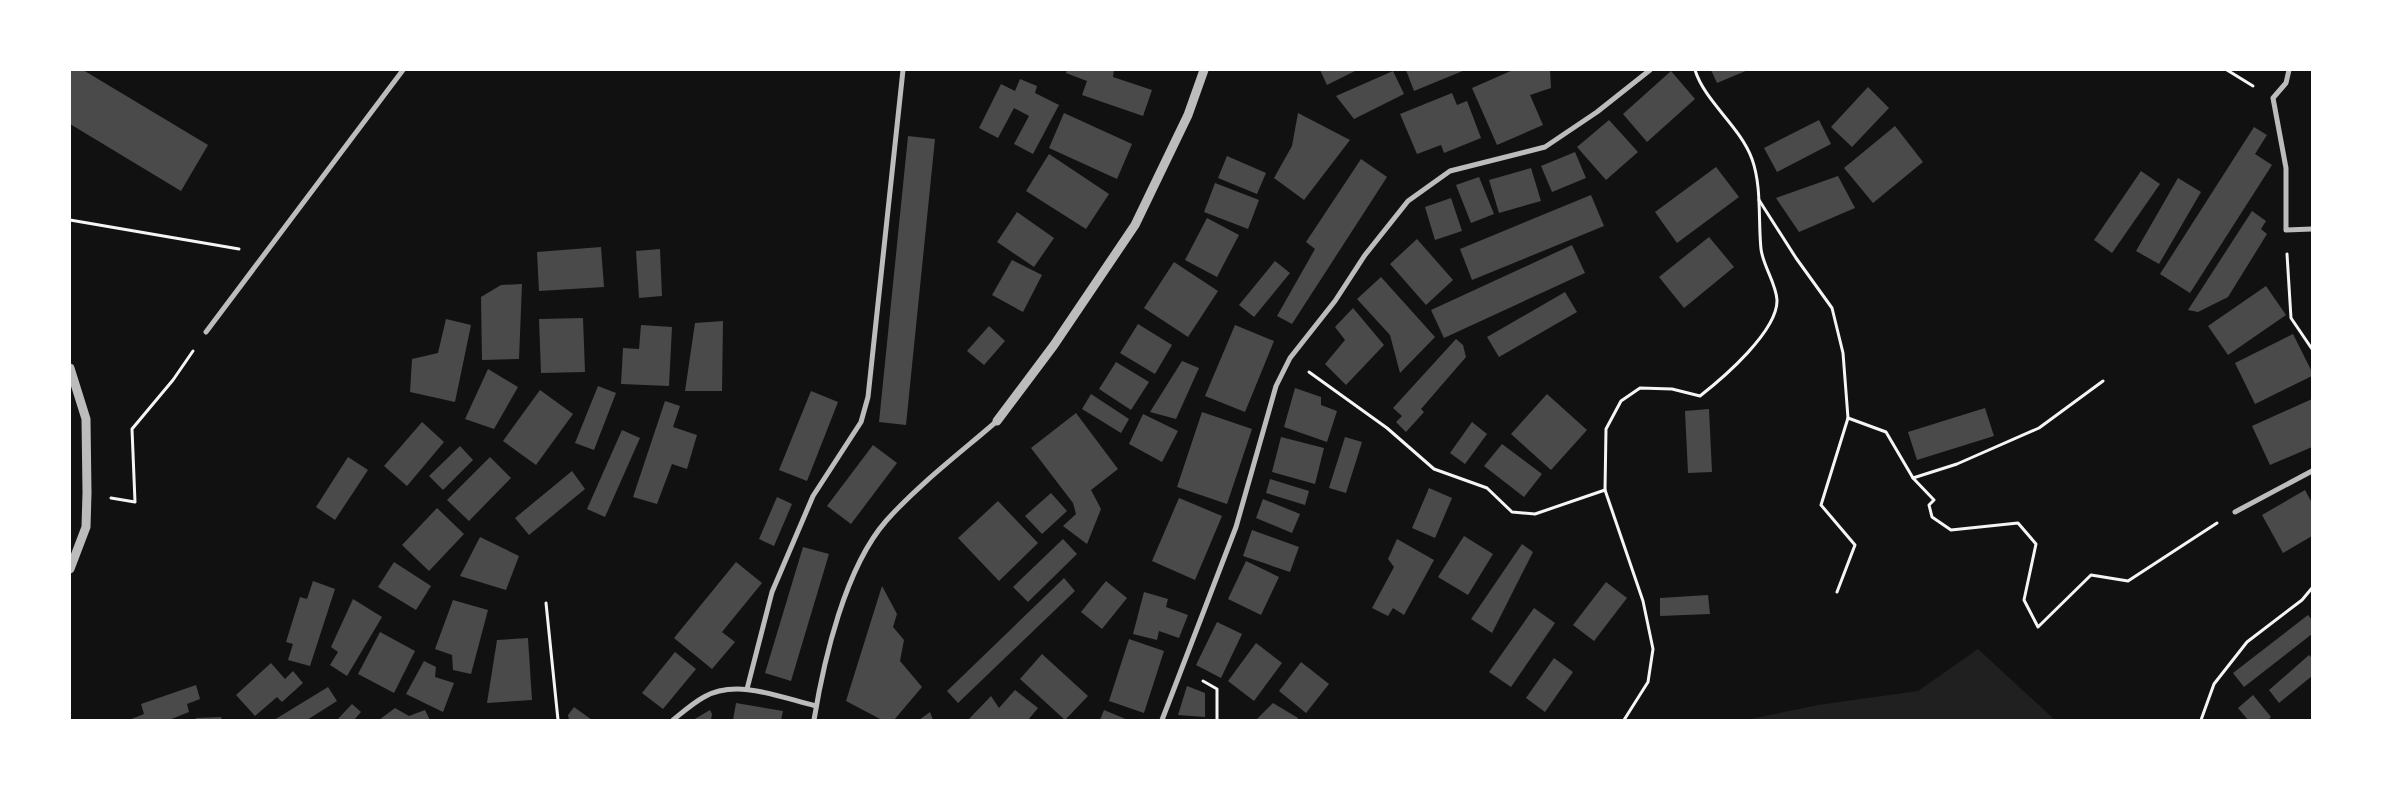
<svg xmlns="http://www.w3.org/2000/svg" width="2382" height="790" font-family="Overpass,sans-serif">
	<style>
		.green { fill: #202020 }
		.building { fill: #4a4a4a }
		.lines { fill: none; stroke-linecap: round; stroke-linejoin: round }
		.path { stroke: #f5f5f5; stroke-width: 3 }
		.minor { stroke: #bcbcbc; stroke-width: 5 }
		.tertiary { stroke: #bcbcbc; stroke-width: 9 }
	</style>
	<rect width="100%" height="100%" fill="#111"/>
	<path class="green" d="M1978 649 2055 720H1746L1818 705 1918 691Z"/>
	<g class="building">
		<path d="M70 70H83L208 145 181 191 70 124Z"/>
		<path d="M1067 70H1114L1113 77 1152 90 1143 116 1082 95 1087 81 1066 73Z"/>
		<path d="M1320 70H1357L1327 85Z"/>
		<path d="M1406 70H1465L1414 91Z"/>
		<path d="M1513 70H1550L1551 88 1530 95 1543 125 1497 145 1472 88Z"/>
		<path d="M1711 70H1748L1717 83Z"/>
		<path d="M1393 71 1404 94 1354 119 1336 96Z"/>
		<path d="M1671 71 1695 99 1647 142 1623 114Z"/>
		<path d="M1020 79 1037 86 1035 93 1059 105 1033 154 1014 144 1029 116 1014 108 998 138 979 128 1001 84 1015 91Z"/>
		<path d="M1868 87 1889 108 1852 147 1831 127Z"/>
		<path d="M1452 93 1457 105 1467 101 1481 138 1444 153 1441 145 1417 154 1400 114Z"/>
		<path d="M1064 113 1132 144 1117 179 1049 148Z"/>
		<path d="M1298 113 1350 140 1304 200 1274 178 1292 146Z"/>
		<path d="M1609 120 1638 152 1606 180 1577 147Z"/>
		<path d="M1819 120 1831 144 1777 172 1764 148Z"/>
		<path d="M1895 126 1923 162 1873 203 1844 168Z"/>
		<path d="M2254 127 2267 135 2255 154 2272 165 2190 293 2160 274Z"/>
		<path d="M908 136 935 139 906 425 879 422Z"/>
		<path d="M1575 152 1586 178 1552 192 1541 166Z"/>
		<path d="M1049 154 1109 194 1086 229 1026 191Z"/>
		<path d="M1227 156 1266 173 1257 194 1218 178Z"/>
		<path d="M1361 159 1387 177 1292 324 1277 316 1315 249 1306 242Z"/>
		<path d="M1716 167 1739 197 1677 243 1655 212Z"/>
		<path d="M1531 168 1541 201 1499 213 1489 180Z"/>
		<path d="M2141 171 2160 184 2112 253 2094 240Z"/>
		<path d="M1838 176 1855 208 1799 232 1776 198Z"/>
		<path d="M1479 177 1494 214 1471 223 1456 185Z"/>
		<path d="M2178 178 2201 192 2159 264 2136 251Z"/>
		<path d="M1215 183 1259 200 1248 229 1204 212Z"/>
		<path d="M1591 195 1604 226 1472 280 1460 249Z"/>
		<path d="M1451 198 1462 231 1435 240 1425 207Z"/>
		<path d="M2252 211 2266 221 2261 229 2267 234 2228 297 2198 312 2188 310Z"/>
		<path d="M1017 212 1054 238 1034 267 997 242Z"/>
		<path d="M1207 218 1239 235 1217 277 1185 260Z"/>
		<path d="M1709 237 1734 267 1684 308 1659 277Z"/>
		<path d="M1417 239 1453 280 1426 305 1390 264Z"/>
		<path d="M1572 245 1585 273 1444 338 1431 310Z"/>
		<path d="M601 247 604 287 539 291 537 252Z"/>
		<path d="M660 249 662 296 639 298 636 251Z"/>
		<path d="M1012 260 1042 275 1023 312 992 295Z"/>
		<path d="M1275 261 1290 273 1254 317 1239 305Z"/>
		<path d="M1174 262 1218 291 1188 337 1144 308Z"/>
		<path d="M1381 277 1435 337 1400 373 1390 335 1357 299Z"/>
		<path d="M522 284 519 359 482 360 481 297 501 285Z"/>
		<path d="M2266 286 2286 315 2228 355 2208 326Z"/>
		<path d="M1565 292 1577 312 1499 357 1487 337Z"/>
		<path d="M1353 308 1384 345 1346 385 1325 364 1345 340 1335 327Z"/>
		<path d="M583 318 585 372 541 373 539 319Z"/>
		<path d="M446 319 471 325 455 402 410 392 412 359 438 353Z"/>
		<path d="M723 321 722 391H685L695 323Z"/>
		<path d="M1138 324 1172 345 1155 374 1120 353Z"/>
		<path d="M641 325 672 327 669 386 621 384 623 348 639 349Z"/>
		<path d="M1235 325 1274 341 1245 412 1205 396Z"/>
		<path d="M989 326 1005 341 984 365 967 351Z"/>
		<path d="M2293 334 2312 372V376L2255 404 2235 363Z"/>
		<path d="M1456 339 1463 345 1466 357 1421 409 1424 412 1406 432 1396 422 1402 416 1393 408Z"/>
		<path d="M1182 361 1199 368 1176 419 1150 412Z"/>
		<path d="M1116 362 1149 382 1131 410 1099 389Z"/>
		<path d="M488 369 518 387 494 429 465 419Z"/>
		<path d="M598 386 616 393 594 450 575 443Z"/>
		<path d="M1295 388 1321 397V405L1337 411 1327 442 1284 427Z"/>
		<path d="M540 390 573 414 536 465 503 441Z"/>
		<path d="M811 391 838 402 807 481 779 470Z"/>
		<path d="M1091 394 1129 419 1121 433 1082 409Z"/>
		<path d="M1547 394 1587 430 1551 470 1511 434Z"/>
		<path d="M2312 399V447L2270 465 2252 426Z"/>
		<path d="M665 401 680 406 673 427 697 435 687 469 672 464 657 504 633 497Z"/>
		<path d="M1985 408 1994 436 1917 460 1908 432Z"/>
		<path d="M1709 409 1712 472 1688 473 1685 411Z"/>
		<path d="M1202 412 1252 429 1227 504 1177 487Z"/>
		<path d="M1076 413 1118 469 1091 490 1101 509 1087 544 1063 526 1076 514 1073 503 1031 448Z"/>
		<path d="M1143 414 1178 431 1162 462 1129 444Z"/>
		<path d="M422 422 444 442 407 486 384 466Z"/>
		<path d="M1472 422 1487 434 1465 464 1450 453Z"/>
		<path d="M622 430 640 438 605 517 587 509Z"/>
		<path d="M1281 437 1324 448 1315 484 1272 472Z"/>
		<path d="M1345 437 1362 442 1346 493 1329 488Z"/>
		<path d="M1502 444 1542 474 1524 497 1484 466Z"/>
		<path d="M873 445 897 463 851 524 827 506Z"/>
		<path d="M460 446 473 460 443 490 429 476Z"/>
		<path d="M348 457 368 470 335 520 316 507Z"/>
		<path d="M490 457 511 478 469 521 447 500Z"/>
		<path d="M572 471 585 489 529 535 515 518Z"/>
		<path d="M1270 479 1309 491 1305 505 1266 493Z"/>
		<path d="M1429 488 1452 498 1435 538 1412 528Z"/>
		<path d="M2305 490 2312 503V536L2283 553 2262 515Z"/>
		<path d="M1051 493 1067 511 1042 534 1025 516Z"/>
		<path d="M777 497 792 504 774 546 759 539Z"/>
		<path d="M1179 498 1222 516 1195 580 1152 561Z"/>
		<path d="M1263 499 1300 514 1292 533 1256 518Z"/>
		<path d="M998 501 1038 543 999 581 958 538Z"/>
		<path d="M437 508 464 534 429 571 402 545Z"/>
		<path d="M1252 530 1299 547 1290 572 1243 556Z"/>
		<path d="M1464 536 1493 554 1468 595 1438 577Z"/>
		<path d="M480 537 519 556 506 590 460 576Z"/>
		<path d="M1063 539 1077 554 1028 602 1013 587Z"/>
		<path d="M1397 539 1434 560 1404 615 1393 608 1388 616 1372 608 1394 567 1388 559Z"/>
		<path d="M1522 544 1533 552 1492 633 1471 619Z"/>
		<path d="M803 547 829 554 791 681 765 673Z"/>
		<path d="M1246 561 1279 577 1261 615 1228 599Z"/>
		<path d="M394 562 431 586 416 610 378 587Z"/>
		<path d="M736 562 762 583 722 632 735 642 712 669 674 638Z"/>
		<path d="M1064 578 1075 591 958 703 947 691Z"/>
		<path d="M313 581 335 589 310 666 288 660 293 644 286 642 300 597 307 599Z"/>
		<path d="M1106 581 1127 598 1102 629 1081 612Z"/>
		<path d="M1606 582 1627 598 1594 641 1573 625Z"/>
		<path d="M882 586 897 614 893 627 904 640 900 661 922 687 894 720H882L846 701Z"/>
		<path d="M1144 592 1168 599 1166 607 1188 615 1179 638 1159 631 1157 640 1133 634Z"/>
		<path d="M1708 595 1710 614 1660 616V598Z"/>
		<path d="M353 599 382 617 347 676 330 665 338 652 331 647Z"/>
		<path d="M453 600 488 610 471 674 453 670 452 655 435 649Z"/>
		<path d="M1534 608 1555 623 1511 687 1489 672Z"/>
		<path d="M2308 615 2312 620V634L2244 687 2233 673Z"/>
		<path d="M1217 622 1242 634 1221 678 1196 665Z"/>
		<path d="M380 632 415 651 394 693 358 674Z"/>
		<path d="M528 638 532 700 487 703 497 640Z"/>
		<path d="M1129 639 1164 651 1144 713 1109 701Z"/>
		<path d="M1256 643 1282 663 1254 701 1228 681Z"/>
		<path d="M675 652 696 669 663 709 642 693Z"/>
		<path d="M1042 654 1088 696 1065 720 1020 679Z"/>
		<path d="M2309 655 2312 658V676L2279 703 2269 690Z"/>
		<path d="M1554 658 1573 672 1545 712 1526 698Z"/>
		<path d="M424 661 436 667 435 677 454 683 443 712 406 694Z"/>
		<path d="M1301 662 1329 684 1306 713 1279 691Z"/>
		<path d="M271 663 285 679 293 671 303 683 282 702 277 697 255 716 236 695Z"/>
		<path d="M196 685 200 699 187 704 189 712 169 720H129L144 714 141 704Z"/>
		<path d="M1187 686 1205 693V717L1178 715Z"/>
		<path d="M328 687 337 701 307 720H274Z"/>
		<path d="M1015 690 1038 708 1028 720H968L991 696 999 708Z"/>
		<path d="M2253 695 2271 717 2268 720H2248L2238 708Z"/>
		<path d="M736 703 783 711 781 720H733Z"/>
		<path d="M1273 703 1298 718 1297 720H1256Z"/>
		<path d="M352 704 361 712 354 720H337Z"/>
		<path d="M574 707 592 720H569L568 715Z"/>
		<path d="M395 708 409 716 425 710 430 720H379Z"/>
		<path d="M710 710 712 714 711 720H693Z"/>
		<path d="M1104 710 1128 720H1100Z"/>
		<path d="M930 712 933 720H919Z"/>
		<path d="M221 717 222 720H195L196 718Z"/>
	</g>
	<g class="lines">
		<g class="path">
			<path d="M2227 70 2253 86"/>
			<path d="M1759 200 1796 258 1832 308 1843 353 1848 418 1821 505 1855 545 1837 592"/>
			<path d="M70 220 239 249"/>
			<path d="M2287 254 2291 318 2312 349"/>
			<path d="M1309 372 1387 428 1434 469 1487 488 1512 512 1535 514 1605 490"/>
			<path d="M1848 418 1886 432 1913 478 1957 464 2039 428 2103 381"/>
			<path d="M1913 478 1934 500 1929 505 1932 517 1951 530 2018 523 2036 544 2024 600 2038 627 2091 575 2128 581 2217 523"/>
			<path d="M111 498 135 502 132 429 173 380 193 351"/>
			<path d="M546 603 558 720"/>
			<path d="M1203 681 1217 689V720"/>
			<path d="M1624 720 1648 682 1653 649 1643 601 1605 490 1606 429 1621 401 1640 388 1672 389 1700 396C1723 378 1778 331 1777 300 1776 283 1763 266 1761 249 1758 220 1762 187 1752 159 1740 126 1705 102 1695 70"/>
			<path d="M2201 720 2214 684 2247 642 2302 600 2312 588"/>
		</g>
		<g class="minor">
			<path d="M2289 70 2286 83 2273 98 2286 168V230L2312 229"/>
			<path d="M206 332 403 70"/>
			<path d="M2235 512 2312 471"/>
			<path d="M747 689 772 592 813 496 861 422 868 397 903 70"/>
			<path d="M673 720C683 712 693 703 704 697 737 678 782 698 816 706"/>
			<path d="M814 720C824 659 845 568 886 521 919 484 960 453 997 421"/>
			<path d="M1162 720 1236 527 1276 386 1290 358 1335 301 1365 255 1408 201 1450 171 1545 147 1597 112 1650 70"/>
		</g>
		<g class="tertiary">
			<path d="M70 368 86 419 87 493 86 527 70 569"/>
			<path d="M997 421 1054 345 1135 225 1188 115 1204 70"/>
		</g>
	</g>
	<rect width="2382" height="790" fill="none" stroke="#ffffff" stroke-width="142"/>
</svg>
